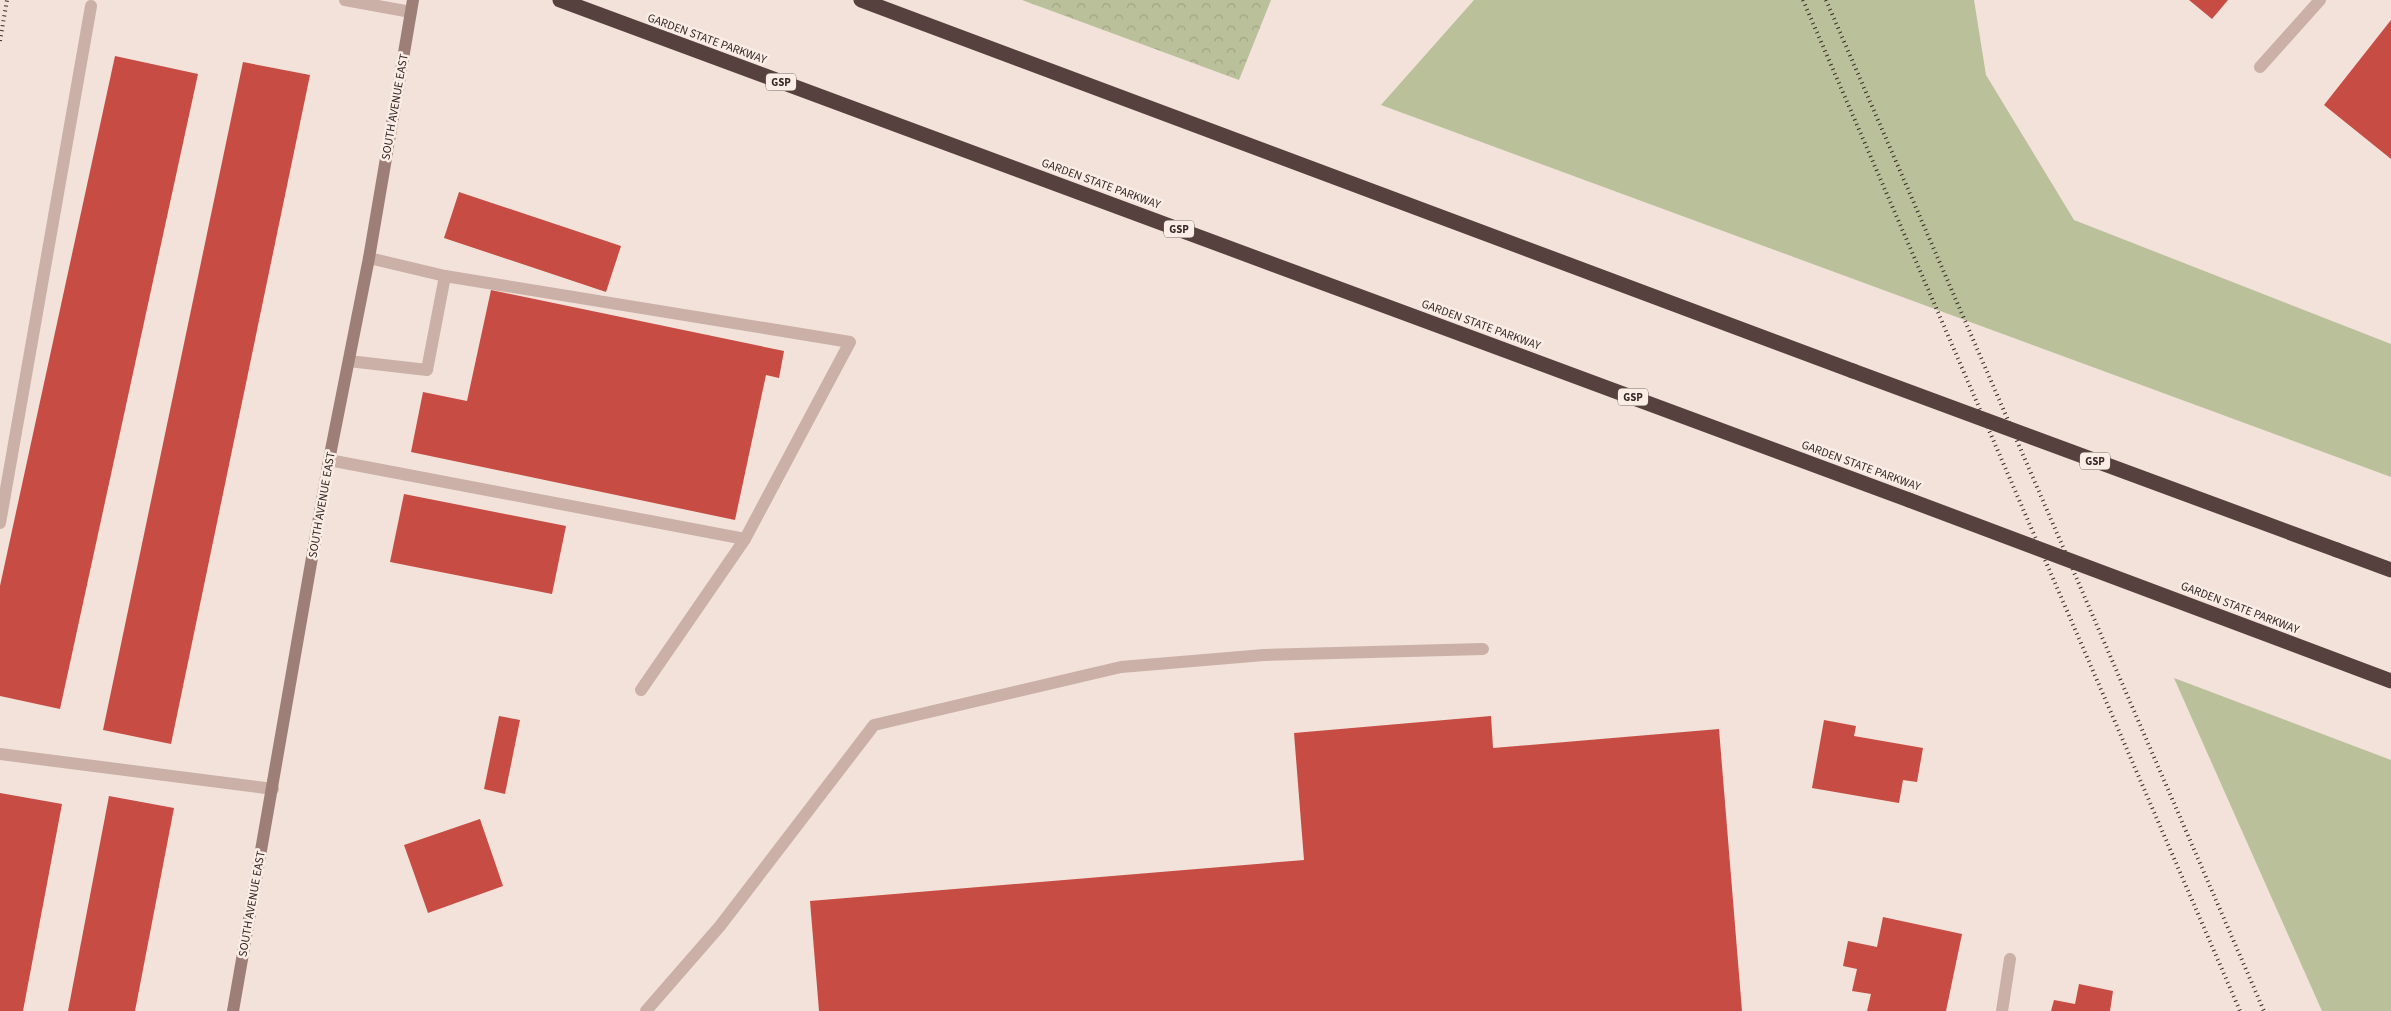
<svg xmlns="http://www.w3.org/2000/svg" width="2391" height="1011" font-family="'Source Sans 3',sans-serif">
	<style>
		.grass { fill: #bac09a }
		.forest { fill: url(#forest-crowns) }
		.building { fill: #c64c44 }
		.lines { fill: none; stroke-linecap: round; stroke-linejoin: round }
		.lane { stroke: #cab0a6; stroke-width: 12 }
		.street { stroke: #cab0a6; stroke-width: 12 }
		.secondary { stroke: #9d7f78; stroke-width: 12 }
		.highway { stroke: #57413e; stroke-width: 15 }
		.rail { stroke: #362927; stroke-width: 4; stroke-dasharray: 1 4; stroke-linecap: butt }
		.highway-bridge { stroke: #57413e; stroke-width: 15 }
		.labels { text-anchor: middle; dominant-baseline: central; stroke-width: 5; stroke-linejoin: round; paint-order: stroke }
		.shield { fill: #f9ede6; stroke: #706460; stroke-width: 1 }
		.shield-label { font-size: 11px; font-weight: bold; fill: #362927 }
		.street-label { font-size: 12px; fill: #362927; stroke: #f9ede6 }
	</style>
	<defs>
		<pattern id="forest-crowns" width="20" height="18" patternUnits="userSpaceOnUse" patternTransform="scale(1.25)"><rect width="20" height="18" fill="#bac09a"/><path d="M2 6a3 3 0 1 1 6 0M12 15a3 3 0 1 1 6 0" fill="none" stroke="#a0a585"/></pattern>
	</defs>
	<rect width="100%" height="100%" fill="#f2e2da"/>
	<g class="grass">
		<path d="M1474 0H1974L1986 75 2074 220 2391 344V477L1381 105Z"/>
		<path d="M2174 678 2391 760V1011H2322Z"/>
	</g>
	<path class="forest" d="M1022 0H1271L1239 80Z"/>
	<g class="building">
		<path d="M2189 0H2228L2212 19Z"/>
		<path d="M2391 20V159L2324 105Z"/>
		<path d="M115 56 198 74 60 709 0 696V586Z"/>
		<path d="M243 62 310 75 171 744 103 730Z"/>
		<path d="M459 192 621 246 606 292 444 238Z"/>
		<path d="M491 290 784 351 779 378 766 375 735 520 411 452 423 392 467 401Z"/>
		<path d="M404 494 566 526 552 594 390 562Z"/>
		<path d="M499 716 520 720 505 794 484 789Z"/>
		<path d="M1491 716 1493 748 1719 729 1742 1011H819L810 901 1304 860 1294 733Z"/>
		<path d="M1824 720 1856 726 1854 736 1923 748 1917 782 1903 780 1899 803 1812 788Z"/>
		<path d="M0 793 62 804 23 1011H0Z"/>
		<path d="M109 796 174 808 135 1011H68Z"/>
		<path d="M480 819 503 886 428 913 404 845Z"/>
		<path d="M1883 917 1962 934 1946 1011H1867L1871 994 1852 991 1857 969 1843 966 1848 941 1877 947Z"/>
		<path d="M2079 984 2113 991 2110 1011H2051L2054 1000 2075 1004Z"/>
	</g>
	<g class="lines">
		<g class="lane">
			<path d="M345 0 411 12"/>
			<path d="M349 361 427 370 445 276 369 258"/>
			<path d="M329 460 745 539 850 342 445 276"/>
			<path d="M0 523 91 6"/>
			<path d="M641 690 745 539"/>
			<path d="M0 754 273 789"/>
			<path d="M646 1011 720 926 874 725 1121 667 1264 655 1483 649"/>
		</g>
		<g class="street">
			<path d="M2260 67 2320 0"/>
			<path d="M2002 1011 2010 959"/>
		</g>
		<path class="secondary" d="M233 1011 329 460 369 258 413 0"/>
		<g class="highway">
			<path d="M560 0 1909 500"/>
			<path d="M861 0 1853 371"/>
			<path d="M2337 550 2391 570"/>
		</g>
		<g class="rail">
			<path d="M1803 0 2240 1011"/>
			<path d="M1826 0 2264 1011"/>
			<path d="M0 41 7 0"/>
		</g>
		<g class="highway-bridge">
			<path d="M1853 371 2337 550"/>
			<path d="M1909 500 2391 681"/>
		</g>
	</g>
	<g class="labels">
		<g class="shield">
			<rect x="766" y="73.5" width="30" height="17" rx="4"/>
			<rect x="1164" y="220.5" width="30" height="17" rx="4"/>
			<rect x="1618" y="388.5" width="30" height="17" rx="4"/>
			<rect x="2080" y="452.5" width="30" height="17" rx="4"/>
		</g>
		<g class="shield-label">
			<text x="781" y="82">GSP</text>
			<text x="1179" y="229">GSP</text>
			<text x="1633" y="397">GSP</text>
			<text x="2095" y="461">GSP</text>
		</g>
		<g class="street-label">
			<text transform="translate(707 39) rotate(20)">GARDEN STATE PARKWAY</text>
			<text transform="translate(395 107) rotate(-80)">SOUTH AVENUE EAST</text>
			<text transform="translate(1101 184) rotate(20)">GARDEN STATE PARKWAY</text>
			<text transform="translate(1481 325) rotate(20)">GARDEN STATE PARKWAY</text>
			<text transform="translate(1861 466) rotate(20)">GARDEN STATE PARKWAY</text>
			<text transform="translate(322 505) rotate(-80)">SOUTH AVENUE EAST</text>
			<text transform="translate(2240 608) rotate(21)">GARDEN STATE PARKWAY</text>
			<text transform="translate(252 904) rotate(-80)">SOUTH AVENUE EAST</text>
		</g>
	</g>
</svg>
